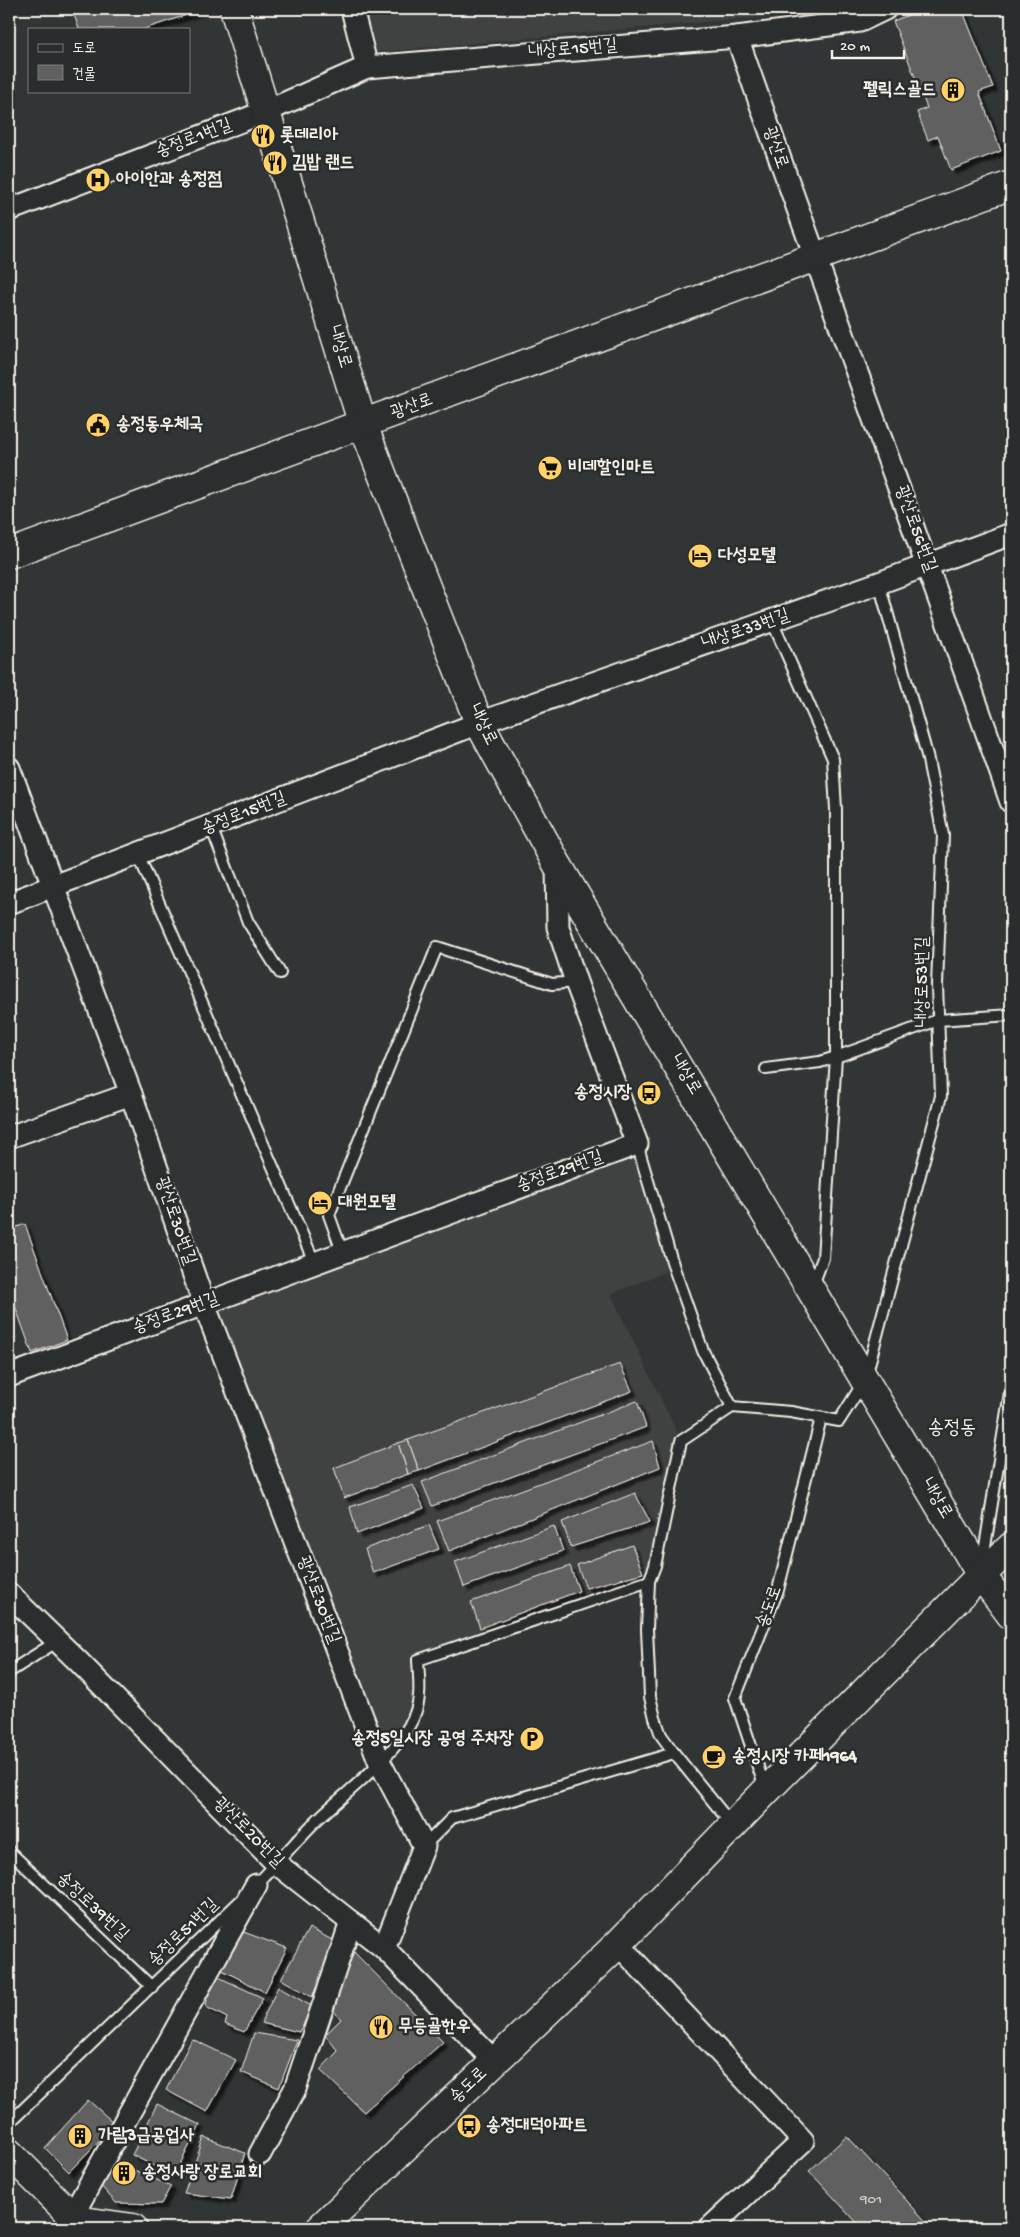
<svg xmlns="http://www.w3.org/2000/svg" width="1020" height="2237" font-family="'Gochi Hand','Poor Story',sans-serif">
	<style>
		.built { fill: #404242 }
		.building { fill: #5f605f; stroke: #f4f1e8; filter: url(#shadow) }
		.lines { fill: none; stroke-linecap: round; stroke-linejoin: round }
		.lane-casing { stroke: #f4f1e8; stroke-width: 14 }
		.street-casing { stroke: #f4f1e8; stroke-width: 25 }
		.secondary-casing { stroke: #f4f1e8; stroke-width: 31 }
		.primary-casing { stroke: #f4f1e8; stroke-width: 31 }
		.lane { stroke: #2a2d2e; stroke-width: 10 }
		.street { stroke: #2a2d2e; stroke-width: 21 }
		.secondary { stroke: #2a2d2e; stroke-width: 28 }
		.primary { stroke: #2a2d2e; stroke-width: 28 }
		.labels { text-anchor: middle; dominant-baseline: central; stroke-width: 5; stroke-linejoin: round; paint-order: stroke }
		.number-label { font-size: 15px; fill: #cfcdc6 }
		.street-label { font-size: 18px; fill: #f4f1e8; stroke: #2a2d2e }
		.poi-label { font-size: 18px; font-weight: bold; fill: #f4f1e8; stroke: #2a2d2e; text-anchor: start }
		.quarter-label { font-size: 20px; fill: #f4f1e8; stroke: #2a2d2e }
	</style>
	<defs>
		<filter id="shadow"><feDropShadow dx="4.5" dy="4.5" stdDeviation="1" flood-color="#0009"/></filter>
	</defs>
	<rect width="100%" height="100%" fill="#323535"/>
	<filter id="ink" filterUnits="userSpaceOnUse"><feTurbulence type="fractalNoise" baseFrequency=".02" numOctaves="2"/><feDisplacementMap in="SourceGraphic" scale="10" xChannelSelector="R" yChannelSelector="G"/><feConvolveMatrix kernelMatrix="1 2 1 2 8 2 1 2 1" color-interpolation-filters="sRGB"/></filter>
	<g filter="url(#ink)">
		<g class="built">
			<path d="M366 9H847L376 52Z"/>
			<path d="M637 1144 674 1268 611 1294 681 1441 649 1581 419 1660 414 1716 380 1763 204 1304Z"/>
		</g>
		<g class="building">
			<path d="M72 9H205L144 29H79Z"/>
			<path d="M924 9H962L993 87 979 92 1001 151 951 170 938 136 928 140 917 112 927 108 893 21Z"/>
			<path d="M25 1224 67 1340 32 1353 9 1289V1230Z"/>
			<path d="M620 1364 632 1391 419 1471 408 1440Z"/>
			<path d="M637 1401 646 1427 432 1506 422 1482Z"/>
			<path d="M408 1440 419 1471 408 1474 398 1443Z"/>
			<path d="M653 1441 660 1467 449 1551 437 1521Z"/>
			<path d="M398 1443 408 1474 344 1498 334 1468Z"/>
			<path d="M413 1485 424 1508 357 1534 350 1507Z"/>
			<path d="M635 1493 650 1522 571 1547 562 1522Z"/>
			<path d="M429 1525 439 1549 373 1573 365 1549Z"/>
			<path d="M554 1526 563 1551 464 1587 455 1562Z"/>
			<path d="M632 1545 643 1573 586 1588 577 1565Z"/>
			<path d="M570 1566 579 1591 480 1628 471 1602Z"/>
			<path d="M309 1928 336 1942 312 1997 281 1979Z"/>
			<path d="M238 1930 287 1948 265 1992 218 1968Z"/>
			<path d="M353 1951 443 2042 364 2112 320 2070 338 2051 325 2035 341 2019 329 2006Z"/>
			<path d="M212 1974 263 1998 244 2032 225 2024 227 2018 206 2007 207 2000 202 1997Z"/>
			<path d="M278 1987 313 2007 299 2032 261 2023Z"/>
			<path d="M254 2033 297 2040 279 2088 241 2072Z"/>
			<path d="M192 2039 236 2060 207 2112 166 2090Z"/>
			<path d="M88 2100 115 2124 69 2172 45 2148Z"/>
			<path d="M157 2104 200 2125 174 2176 132 2155Z"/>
			<path d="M847 2136 932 2228H862L809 2171Z"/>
			<path d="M204 2137 245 2153 231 2199 184 2193Z"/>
			<path d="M113 2161 171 2186 161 2204 116 2203 100 2185Z"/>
		</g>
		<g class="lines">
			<defs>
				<g id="lane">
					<path d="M772 621 833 759 836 809V1057L823 1258 813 1285"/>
					<path d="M211 827 248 922 280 973"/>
					<path d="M138 854 315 1264"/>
					<path d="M766 1069 820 1062 836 1057 938 1020 1011 1015"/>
					<path d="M637 1144 674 1268 703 1351 732 1407 791 1412 839 1421 865 1380 941 1096 937 985 943 835 927 755 879 583"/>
					<path d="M343 1254 329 1215 437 947 552 984 576 982"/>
					<path d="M732 1407 681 1441 655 1566 649 1581 647 1629 650 1697 655 1718 661 1735 674 1753 732 1825"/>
					<path d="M982 1565 1011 1386"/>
					<path d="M9 1672 56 1642"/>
					<path d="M765 1788 735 1698 778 1590 821 1418"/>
					<path d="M424 1846 452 1818 674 1753"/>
					<path d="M9 1851 152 1987"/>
					<path d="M254 1887C277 1864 297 1839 320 1817 350 1789 398 1754 414 1716 422 1698 419 1679 418 1660L649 1581"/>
					<path d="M9 2123 239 1902"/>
				</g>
				<g id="street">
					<path d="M352 9 367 67"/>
					<path d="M737 37C826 293 922 546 1011 802"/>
					<path d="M9 210 267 111 367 67 737 37 860 21 885 9"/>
					<path d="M9 768 131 1094 204 1304 380 1763 424 1846 384 1948"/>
					<path d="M9 903 479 723 879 583 1011 534"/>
					<path d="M9 1137 131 1094"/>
					<path d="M9 1376 637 1144 576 982 558 927 557 864"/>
					<path d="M9 1594 79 1662 277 1864 384 1948 495 2062"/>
					<path d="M618 1944 803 2141 710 2228"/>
					<path d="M260 2154 295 2089 351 1922"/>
					<path d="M72 2216 256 1885"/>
				</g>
				<g id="secondary">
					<path d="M234 9 363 425 479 723 557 864 981 1575 1011 1615"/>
					<path d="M9 554 1011 185"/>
					<path d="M9 2153 84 2228"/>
					<path d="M76 2220 133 2228"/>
				</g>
				<path id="primary" d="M320 2228 618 1944 766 1791 981 1575 1011 1547"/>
			</defs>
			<use href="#lane" class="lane-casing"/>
			<use href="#street" class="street-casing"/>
			<use href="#secondary" class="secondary-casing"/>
			<use href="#primary" class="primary-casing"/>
			<use href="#lane" class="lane"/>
			<use href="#street" class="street"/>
			<use href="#secondary" class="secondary"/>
			<use href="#primary" class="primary"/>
		</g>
	</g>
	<defs>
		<symbol id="building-disc" viewBox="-11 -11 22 22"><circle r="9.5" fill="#ffd166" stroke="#2a2d2e"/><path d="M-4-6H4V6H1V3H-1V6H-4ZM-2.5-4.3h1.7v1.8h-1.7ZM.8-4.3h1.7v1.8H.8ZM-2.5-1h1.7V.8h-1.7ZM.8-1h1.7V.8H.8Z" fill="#111"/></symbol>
		<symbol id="restaurant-disc" viewBox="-11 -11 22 22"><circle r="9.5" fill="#ffd166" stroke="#2a2d2e"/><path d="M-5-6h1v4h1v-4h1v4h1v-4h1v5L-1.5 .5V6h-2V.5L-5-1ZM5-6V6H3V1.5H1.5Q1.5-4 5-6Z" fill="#111"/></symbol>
		<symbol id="hospital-disc" viewBox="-11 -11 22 22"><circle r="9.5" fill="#ffd166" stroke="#2a2d2e"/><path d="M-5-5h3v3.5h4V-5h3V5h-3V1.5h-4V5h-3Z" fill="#111"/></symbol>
		<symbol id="civic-disc" viewBox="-11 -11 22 22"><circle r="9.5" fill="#ffd166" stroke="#2a2d2e"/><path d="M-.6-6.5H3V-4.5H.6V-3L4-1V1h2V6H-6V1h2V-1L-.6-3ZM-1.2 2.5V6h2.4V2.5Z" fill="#111"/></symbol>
		<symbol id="supermarket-disc" viewBox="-11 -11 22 22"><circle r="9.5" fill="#ffd166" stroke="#2a2d2e"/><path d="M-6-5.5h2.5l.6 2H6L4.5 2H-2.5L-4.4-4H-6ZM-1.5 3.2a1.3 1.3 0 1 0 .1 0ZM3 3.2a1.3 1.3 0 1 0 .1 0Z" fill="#111"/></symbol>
		<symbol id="hotel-disc" viewBox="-11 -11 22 22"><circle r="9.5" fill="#ffd166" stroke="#2a2d2e"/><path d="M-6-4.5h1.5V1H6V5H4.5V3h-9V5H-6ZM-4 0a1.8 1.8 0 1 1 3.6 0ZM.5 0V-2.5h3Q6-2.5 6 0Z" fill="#111"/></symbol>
		<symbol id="bus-disc" viewBox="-11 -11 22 22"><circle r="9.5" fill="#ffd166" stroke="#2a2d2e"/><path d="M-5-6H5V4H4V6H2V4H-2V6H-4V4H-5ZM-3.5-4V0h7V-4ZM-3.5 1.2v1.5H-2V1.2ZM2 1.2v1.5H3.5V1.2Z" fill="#111"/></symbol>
		<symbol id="parking-disc" viewBox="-11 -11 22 22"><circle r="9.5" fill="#ffd166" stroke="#2a2d2e"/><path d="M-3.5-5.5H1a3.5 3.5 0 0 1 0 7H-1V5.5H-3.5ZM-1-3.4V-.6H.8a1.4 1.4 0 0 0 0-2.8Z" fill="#111"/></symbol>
		<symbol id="cafe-disc" viewBox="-11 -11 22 22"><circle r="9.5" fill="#ffd166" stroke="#2a2d2e"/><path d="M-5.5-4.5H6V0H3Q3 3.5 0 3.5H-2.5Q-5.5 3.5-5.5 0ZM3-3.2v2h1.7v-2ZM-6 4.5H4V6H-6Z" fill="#111"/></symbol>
	</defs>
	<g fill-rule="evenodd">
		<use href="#building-disc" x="939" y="76" width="28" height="28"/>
		<use href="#restaurant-disc" x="249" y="122" width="28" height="28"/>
		<use href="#restaurant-disc" x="261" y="149" width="28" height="28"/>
		<use href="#hospital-disc" x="84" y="166" width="28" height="28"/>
		<use href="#civic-disc" x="84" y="411" width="28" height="28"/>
		<use href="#supermarket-disc" x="536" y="454" width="28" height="28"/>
		<use href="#hotel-disc" x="686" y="542" width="28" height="28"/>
		<use href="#bus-disc" x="635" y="1079" width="28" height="28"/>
		<use href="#hotel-disc" x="306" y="1189" width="28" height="28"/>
		<use href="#parking-disc" x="518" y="1725" width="28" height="28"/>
		<use href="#cafe-disc" x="700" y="1743" width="28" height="28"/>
		<use href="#restaurant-disc" x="367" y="2013" width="28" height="28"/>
		<use href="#bus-disc" x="455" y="2112" width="28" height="28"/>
		<use href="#building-disc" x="66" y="2122" width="28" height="28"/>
		<use href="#building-disc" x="110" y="2159" width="28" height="28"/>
	</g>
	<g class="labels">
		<g class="number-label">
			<text x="871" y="2200">901</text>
		</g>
		<g class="street-label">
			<text transform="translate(573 50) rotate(-5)">내상로15번길</text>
			<text transform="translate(194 139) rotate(-21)">송정로1번길</text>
			<text transform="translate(775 148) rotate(71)">광산로</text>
			<text transform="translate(339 347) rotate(73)">내상로</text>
			<text transform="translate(412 407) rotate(-20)">광산로</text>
			<text transform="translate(915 529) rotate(70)">광산로56번길</text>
			<text transform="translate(746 630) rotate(-19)">내상로33번길</text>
			<text transform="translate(482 725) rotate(64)">내상로</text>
			<text transform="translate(244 814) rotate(-21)">송정로15번길</text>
			<text transform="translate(923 982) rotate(-90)">내상로53번길</text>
			<text transform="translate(685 1075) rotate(59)">내상로</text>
			<text transform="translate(560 1172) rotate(-20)">송정로29번길</text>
			<text transform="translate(175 1221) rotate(71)">광산로30번길</text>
			<text transform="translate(176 1314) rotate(-20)">송정로29번길</text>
			<text transform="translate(936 1499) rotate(59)">내상로</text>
			<text transform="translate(318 1600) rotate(69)">광산로30번길</text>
			<text transform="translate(770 1607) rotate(-70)">송도로</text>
			<text transform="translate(248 1833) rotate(45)">광산로20번길</text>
			<text transform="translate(92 1907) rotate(43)">송정로39번길</text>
			<text transform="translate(184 1933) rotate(-44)">송정로51번길</text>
			<text transform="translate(469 2086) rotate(-44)">송도로</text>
		</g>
		<g class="poi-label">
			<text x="936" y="90" text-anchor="end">펠릭스골드</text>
			<text x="280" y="136">롯데리아</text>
			<text x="292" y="163">김밥 랜드</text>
			<text x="116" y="180">아이안과 송정점</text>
			<text x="116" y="425">송정동우체국</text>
			<text x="568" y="468">비데할인마트</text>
			<text x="718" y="556">다성모텔</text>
			<text x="632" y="1093" text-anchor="end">송정시장</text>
			<text x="338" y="1203">대원모텔</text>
			<text x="514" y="1739" text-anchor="end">송정5일시장 공영 주차장</text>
			<text x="732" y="1757">송정시장 카페1964</text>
			<text x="398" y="2027">무등골한우</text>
			<text x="486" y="2126">송정대덕아파트</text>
			<text x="98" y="2136">가람3급공업사</text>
			<text x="142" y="2173">송정사랑 장로교회</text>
		</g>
		<g class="quarter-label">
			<text x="952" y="1429">송정동</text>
		</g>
	</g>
	<rect width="1020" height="2237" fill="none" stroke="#2a2d2e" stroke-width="30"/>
	<rect x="15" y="15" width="990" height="2207" fill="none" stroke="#f4f1e8" stroke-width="2" filter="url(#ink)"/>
	<rect x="28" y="28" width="162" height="65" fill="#2a2d2e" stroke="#7b7b78"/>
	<rect x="38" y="44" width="25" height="8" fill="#2a2d2e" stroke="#7b7b78"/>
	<text x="72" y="52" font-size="15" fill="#f4f1e8">도로</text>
	<rect x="38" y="65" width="25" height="15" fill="#5f605f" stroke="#7b7b78"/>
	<text x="72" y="78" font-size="15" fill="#f4f1e8">건물</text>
	<path d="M832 50v8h72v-8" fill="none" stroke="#f4f1e8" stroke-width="2.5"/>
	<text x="840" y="50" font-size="15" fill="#f4f1e8" stroke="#2a2d2e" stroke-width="4" paint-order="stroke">20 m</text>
</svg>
